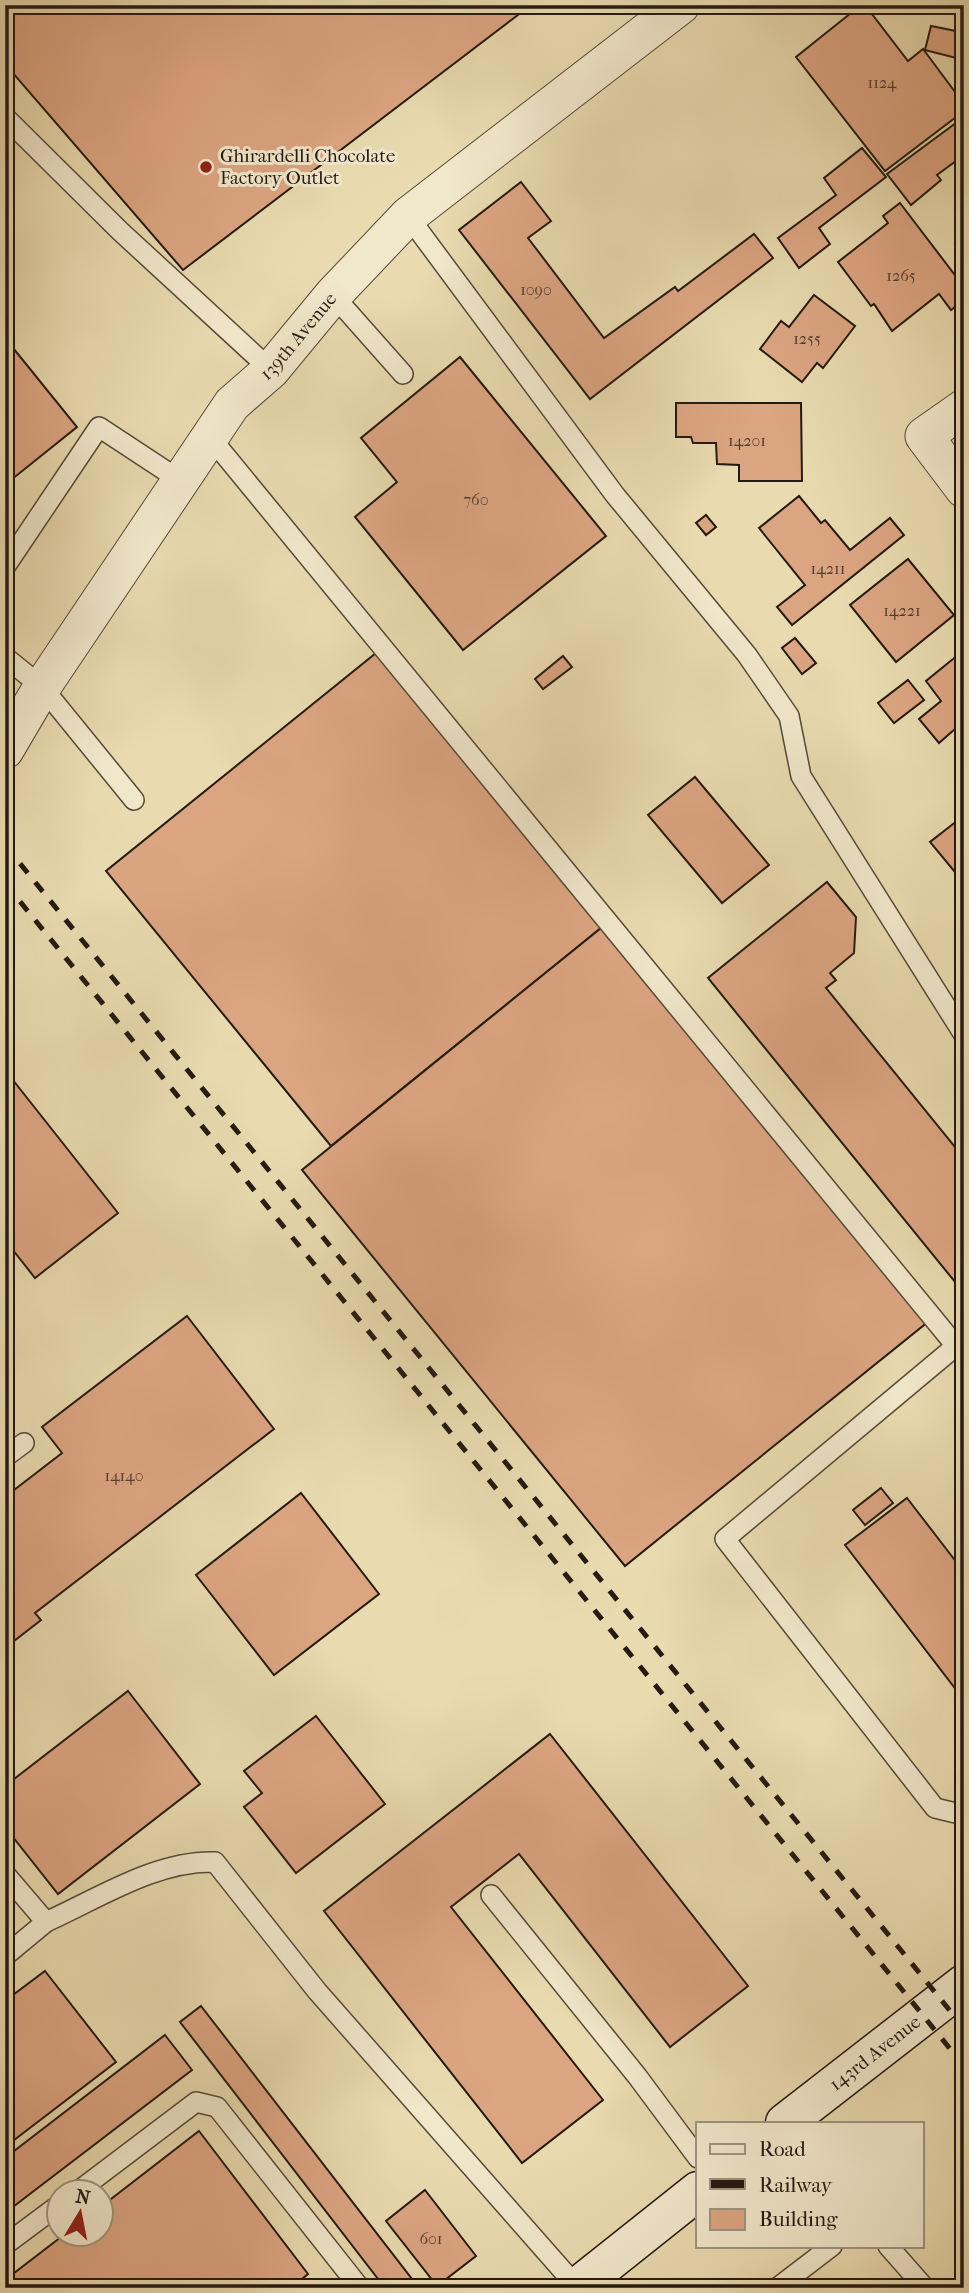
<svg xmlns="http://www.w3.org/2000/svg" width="969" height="2293" font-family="'IM FELL French Canon',serif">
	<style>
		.building { fill: #dca582; stroke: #251a13; stroke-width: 2 }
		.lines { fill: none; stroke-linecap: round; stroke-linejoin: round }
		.lane-casing { stroke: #564a3a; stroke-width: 22 }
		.street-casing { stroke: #564a3a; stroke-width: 39 }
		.secondary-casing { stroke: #251a13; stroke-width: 41 }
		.lane { stroke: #f1e7cb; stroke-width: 19 }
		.street { stroke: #f1e7cb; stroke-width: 37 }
		.secondary { stroke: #f1e7cb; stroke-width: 38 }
		.rail { stroke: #251a13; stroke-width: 5; stroke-dasharray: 12 12; stroke-linecap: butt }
		.poi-dot { fill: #8f2418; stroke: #f1e7cb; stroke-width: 2.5 }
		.labels { text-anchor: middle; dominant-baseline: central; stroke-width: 6; stroke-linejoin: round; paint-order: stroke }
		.number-label { font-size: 16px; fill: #533d2f }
		.poi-label { font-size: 19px; fill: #251a13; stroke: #f1e7cb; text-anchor: start }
		.street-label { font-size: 19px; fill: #251a13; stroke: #f1e7cb }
	</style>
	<rect width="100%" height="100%" fill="#e9daaf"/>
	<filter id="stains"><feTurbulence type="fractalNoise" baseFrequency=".00286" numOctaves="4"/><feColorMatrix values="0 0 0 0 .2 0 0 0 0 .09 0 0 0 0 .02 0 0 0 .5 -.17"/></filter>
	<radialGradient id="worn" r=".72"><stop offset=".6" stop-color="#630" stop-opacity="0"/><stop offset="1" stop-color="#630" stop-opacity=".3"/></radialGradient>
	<g class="building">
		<path d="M5 5H531L183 270 5 64Z"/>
		<path d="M861 5H865L908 61 923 49 964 104V111L885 171 796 57Z"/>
		<path d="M959 7 964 8V60L925 50 931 26 956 31Z"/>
		<path d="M964 117V155L937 175 941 180 911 205 887 174Z"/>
		<path d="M862 148 886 177 819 228 830 244 799 268 778 238 836 195 824 178Z"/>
		<path d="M521 182 551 221 528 238 604 338 675 287 678 291 754 234 773 258 590 399 459 230Z"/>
		<path d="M964 201V217L956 207Z"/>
		<path d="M900 203 964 287V300L951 310 939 294 892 331 874 304 871 306 838 262 888 223 883 216Z"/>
		<path d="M964 238V255L955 244Z"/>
		<path d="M814 295 855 326 823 368 817 363 802 382 760 349 781 321 789 327Z"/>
		<path d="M5 338 77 427 11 480 5 474Z"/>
		<path d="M460 357 606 536 463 650 355 517 397 482 361 438Z"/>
		<path d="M676 403H801L802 481H739V465L717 464 716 443H693L691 437H676Z"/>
		<path d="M799 496 821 523 825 520 850 550 890 518 904 535 792 625 777 607 805 585 759 528Z"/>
		<path d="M706 515 716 527 706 535 696 523Z"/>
		<path d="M908 559 954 615 896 662 850 605Z"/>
		<path d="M795 638 816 663 802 674 782 648Z"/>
		<path d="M381 649 606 924 331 1146 106 871Z"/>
		<path d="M964 650V740L955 729 939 743 919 719 941 701 926 681Z"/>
		<path d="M563 656 572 667 543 689 535 679Z"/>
		<path d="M908 680 924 700 894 723 878 703Z"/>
		<path d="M695 777 769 865 722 903 648 815Z"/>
		<path d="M962 817 964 819V883L930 842Z"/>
		<path d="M827 882 856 917 854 953 830 973 836 980 826 988 964 1158V1293L708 978Z"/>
		<path d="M606 924 929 1321 625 1566 302 1170Z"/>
		<path d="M5 1070 118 1213 35 1278 5 1240Z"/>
		<path d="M187 1316 274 1429 35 1613 41 1620 5 1648V1497L62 1453 42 1427Z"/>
		<path d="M964 1424V1438L957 1429Z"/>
		<path d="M881 1488 893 1503 865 1525 853 1510Z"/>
		<path d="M301 1493 379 1594 274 1675 196 1575Z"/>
		<path d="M907 1498 964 1572V1700L845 1545Z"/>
		<path d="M128 1691 200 1784 58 1894 5 1827V1786Z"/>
		<path d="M316 1716 385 1804 296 1873 244 1807 262 1793 244 1771Z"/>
		<path d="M550 1734 748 1986 670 2047 519 1854 451 1907 603 2100 522 2163 324 1911Z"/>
		<path d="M45 1971 116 2062 5 2147V2001Z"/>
		<path d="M201 2006 419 2288H385L180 2022Z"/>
		<path d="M165 2035 192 2070 5 2213V2158Z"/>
		<path d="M199 2131 308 2274 291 2288H5V2280L65 2234H102V2206Z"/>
		<path d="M425 2190 476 2256 437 2286 386 2221Z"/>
	</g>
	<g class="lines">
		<defs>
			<g id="lane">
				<path d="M5 117 120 231 271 370"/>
				<path d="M408 216 615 495 747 655 789 716 801 776 964 1035"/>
				<path d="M333 295 403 374"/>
				<path d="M210 437 956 1346 725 1539 935 1808 964 1815"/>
				<path d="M5 567 99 427 181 481"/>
				<path d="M5 657 42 687 134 800"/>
				<path d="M5 1457 24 1443"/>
				<path d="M5 1874 46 1922 5 1956"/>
				<path d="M491 1895 637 2076 698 2158"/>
				<path d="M46 1922C99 1898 157 1860 215 1862L317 1991 578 2288"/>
				<path d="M77 2192 196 2102 217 2107 360 2288"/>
				<path d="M5 2245 60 2204"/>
				<path d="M888 2246 925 2288"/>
				<path d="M777 2288 832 2246"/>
			</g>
			<g id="street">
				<path d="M964 408 924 436 964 489"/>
				<path id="s1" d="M5 750 42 687 232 404 271 370 333 295 408 216 681 5"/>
			</g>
			<g id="secondary">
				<path id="s2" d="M785 2123 964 1984"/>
				<path d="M576 2288 698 2191"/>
			</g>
		</defs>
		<use href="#lane" class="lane-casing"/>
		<use href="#street" class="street-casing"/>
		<use href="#secondary" class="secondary-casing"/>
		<use href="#lane" class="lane"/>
		<use href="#street" class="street"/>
		<use href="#secondary" class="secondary"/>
		<g class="rail">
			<path d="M5 845 964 2028"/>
			<path d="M5 883 964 2066"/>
		</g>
	</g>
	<circle class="poi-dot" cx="206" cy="167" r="7"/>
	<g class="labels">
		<g class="number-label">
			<text x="882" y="82">1124</text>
			<text x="901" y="275">1265</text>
			<text x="536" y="289">1090</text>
			<text x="807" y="338">1255</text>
			<text x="747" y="440">14201</text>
			<text x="476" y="499">760</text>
			<text x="828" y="568">14211</text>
			<text x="902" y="610">14221</text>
			<text x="124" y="1475">14140</text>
			<text x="431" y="2238">601</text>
		</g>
		<g class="poi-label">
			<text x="220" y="156">Ghirardelli Chocolate<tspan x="220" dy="22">Factory Outlet</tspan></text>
		</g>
		<g class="street-label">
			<text stroke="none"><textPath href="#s1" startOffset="509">139th Avenue</textPath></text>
			<text stroke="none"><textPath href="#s2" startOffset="114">143rd Avenue</textPath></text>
		</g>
	</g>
	<rect width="969" height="2293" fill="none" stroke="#e9daaf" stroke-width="28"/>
	<rect x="7" y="7" width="955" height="2279" fill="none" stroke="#251a13" stroke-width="3.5"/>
	<rect x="14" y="14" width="941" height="2265" fill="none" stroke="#251a13" stroke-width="2"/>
	<rect x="696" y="2122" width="228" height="126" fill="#f1e7cb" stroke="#9f9581" stroke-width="2"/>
	<rect x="710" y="2144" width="35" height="10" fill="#f1e7cb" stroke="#9f9581" stroke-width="2"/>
	<text x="759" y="2156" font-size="21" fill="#251a13">Road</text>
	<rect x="710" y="2179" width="35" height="10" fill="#251a13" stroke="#9f9581" stroke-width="2"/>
	<text x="759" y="2192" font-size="21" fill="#251a13">Railway</text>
	<rect x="710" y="2209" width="35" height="21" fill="#dca582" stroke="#9f9581" stroke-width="2"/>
	<text x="759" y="2226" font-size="21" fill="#251a13">Building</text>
	<g transform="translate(80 2213) rotate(10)"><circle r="33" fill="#f1e7cb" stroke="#9f9581" stroke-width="2"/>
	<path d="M0-5L12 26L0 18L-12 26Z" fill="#8f2418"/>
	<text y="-10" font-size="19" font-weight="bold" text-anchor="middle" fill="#251a13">N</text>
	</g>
	<rect width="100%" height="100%" filter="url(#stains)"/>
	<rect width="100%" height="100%" fill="url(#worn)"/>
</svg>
